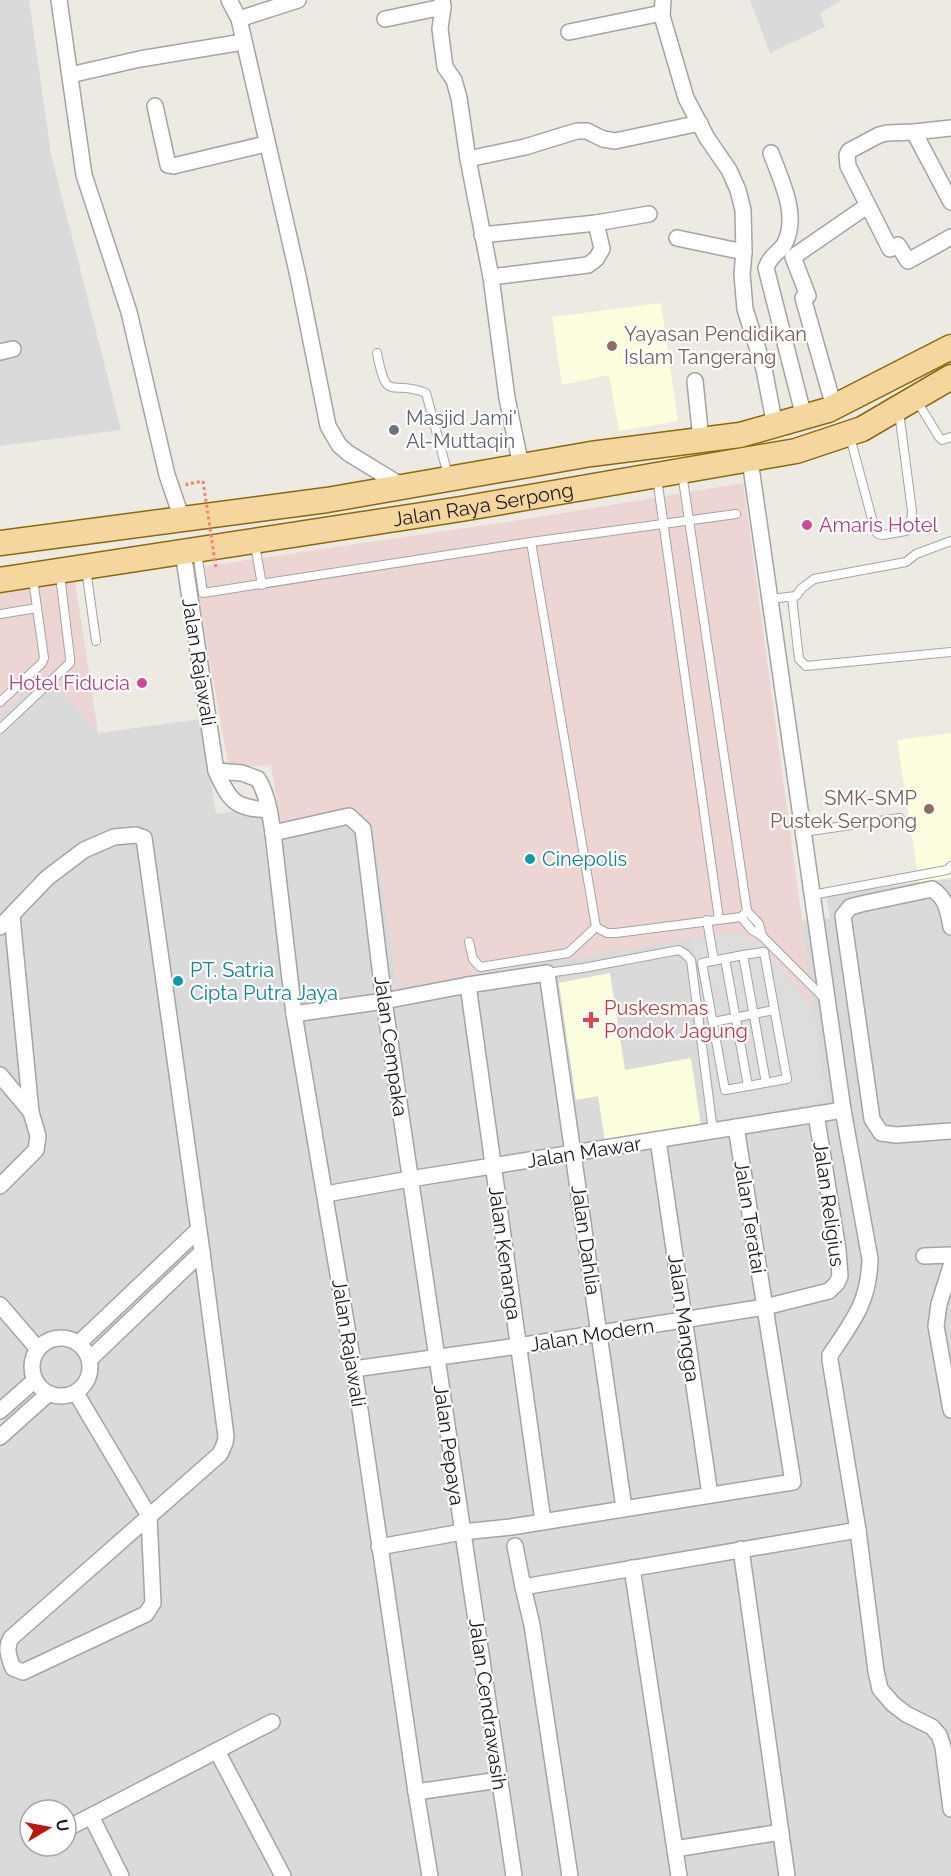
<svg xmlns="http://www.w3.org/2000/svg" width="951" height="1876" font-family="Raleway,sans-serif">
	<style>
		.residential { fill: #dbdada; fill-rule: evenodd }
		.commercial { fill: #edd5d3 }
		.education { fill: #fbfddc }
		.parking { fill: #ddd }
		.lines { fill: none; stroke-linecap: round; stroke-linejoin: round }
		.service-casing { stroke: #a4a4a4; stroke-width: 10 }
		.minor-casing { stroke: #a4a4a4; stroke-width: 18 }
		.primary-casing { stroke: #8c6909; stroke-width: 27 }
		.path { stroke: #f18570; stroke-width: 3; stroke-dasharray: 3 3; stroke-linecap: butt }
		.service { stroke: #fff; stroke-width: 8 }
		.minor { stroke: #fff; stroke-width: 15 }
		.primary { stroke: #f6d69f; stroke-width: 24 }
		.path-bridge { stroke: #f18570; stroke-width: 3; stroke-dasharray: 3 3; stroke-linecap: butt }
		.education-dot { fill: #8d6e63; stroke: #fff; stroke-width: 2 }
		.worship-dot { fill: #6b7280; stroke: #fff; stroke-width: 2 }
		.hotel-dot { fill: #d1479c; stroke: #fff; stroke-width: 2 }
		.culture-dot { fill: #0f9aa8; stroke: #fff; stroke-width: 2 }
		.health-dot { fill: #e0444e; stroke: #fff; stroke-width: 2 }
		.labels { text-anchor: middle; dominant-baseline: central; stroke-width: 4.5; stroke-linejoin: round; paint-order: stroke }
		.education-label { font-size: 20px; fill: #785e54; stroke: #fff; text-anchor: start }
		.worship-label { font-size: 20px; fill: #5b616d; stroke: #fff; text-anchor: start }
		.street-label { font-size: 20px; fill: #1d1d1d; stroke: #fff }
		.hotel-label { font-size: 20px; fill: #b23c85; stroke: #fff; text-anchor: start }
		.culture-label { font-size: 20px; fill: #0d838f; stroke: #fff; text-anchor: start }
		.health-label { font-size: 20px; fill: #be3a42; stroke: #fff; text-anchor: start }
	</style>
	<rect width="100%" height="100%" fill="#edeae3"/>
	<g class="residential">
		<path d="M0 0H29L51 154 121 430 0 446Z"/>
		<path d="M750 0H842L820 13 825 27 770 53Z"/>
		<path d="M743 483 802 921 830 918 826 895 951 878V1876H0V593L75 582 98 733 202 719 216 814 277 805 283 838 373 822 398 987ZM30 1810H66V1846H30Z"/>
	</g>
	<g class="commercial">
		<path d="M743 483 826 1101 719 1122 692 939 398 987 373 823 283 838 271 765 229 768 193 568 520 520Z"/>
		<path d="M75 582 98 733 47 673 0 714V593Z"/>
	</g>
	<g class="education">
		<path d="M661 303 678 421 619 431 609 375 562 385 552 317Z"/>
		<path d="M951 733V878L919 882 897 740Z"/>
		<path d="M610 973 625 1070 691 1058 701 1126 605 1141 598 1096 576 1100 559 983Z"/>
	</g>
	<path class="parking" d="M739 931 769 952 814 1010 826 1101 719 1122 692 939Z"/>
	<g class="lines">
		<defs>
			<g id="service">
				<path d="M377 353C387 406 391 378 426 393L448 475"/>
				<path d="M917 401 939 437 942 440 951 437"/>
				<path d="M850 437 875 530 878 534 882 535 906 531 911 525 912 511 899 412"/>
				<path d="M682 473 747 911 759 924 762 936"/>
				<path d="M657 478 719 919"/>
				<path d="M531 542 596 927"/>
				<path d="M255 545 262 585"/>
				<path d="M197 552 203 593 531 542 736 514"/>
				<path d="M86 569 96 641"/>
				<path d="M792 597 799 659 806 666 951 652"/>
				<path d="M770 599 796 596 802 588 814 579 906 562 916 554 951 541"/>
				<path d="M0 614 37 608"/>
				<path d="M0 702 42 663 44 658 33 579"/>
				<path d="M0 729 70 663V658L60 575"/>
				<path d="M803 832 900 818"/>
				<path d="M812 895 947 870 951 866"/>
				<path d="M741 917 752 930 762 936 825 999"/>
				<path d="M707 920 714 961"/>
				<path d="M596 927 607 933H616L741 917 747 911"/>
				<path d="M469 942 473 959 480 967 568 953 596 927"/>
				<path d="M743 955 702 963 725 1090 748 1086"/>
				<path d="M725 959 748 1086 787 1079 764 952 743 955 766 1083"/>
				<path d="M547 973 583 968 679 950 685 954 691 960 713 1131"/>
				<path d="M713 1022 774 1010"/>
			</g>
			<g id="minor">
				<path d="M59 0 84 175 129 312 167 475 182 519"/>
				<path d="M229 0 239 19 298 276 328 426 339 445 348 453 402 486"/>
				<path d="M442 0 443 7 440 29 445 67 454 80 459 98 468 159 491 277 507 398 521 466"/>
				<path d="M663 0 662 16 686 98 707 138 729 170 738 190 743 210 744 252 742 274 745 309 764 369 775 426"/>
				<path d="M239 19 298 0"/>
				<path d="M385 19 443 7"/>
				<path d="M569 32 662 13"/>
				<path d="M70 75 140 59 243 42"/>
				<path d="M155 106 168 165 173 166 266 144"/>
				<path d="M951 128 914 132 887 133 879 135 849 151 847 155 848 166 890 249 898 245 908 261 951 237"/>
				<path d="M914 132 951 202"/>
				<path d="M771 153C781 181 799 214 785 243 780 253 771 253 766 268L804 417"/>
				<path d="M468 159 525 147 577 131H587L603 139 615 141 700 123"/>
				<path d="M482 235 596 223 649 214"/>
				<path d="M677 238 744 252"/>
				<path d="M491 277 588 265 596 259 602 249 596 223"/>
				<path d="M0 352 13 349"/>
				<path d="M695 381 701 440"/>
				<path d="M834 407 803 298 808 296 793 257 867 206"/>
				<path d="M750 460 843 1110 870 1259C869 1302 853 1321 830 1355V1360L858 1530 876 1671 880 1689 893 1704 906 1714 932 1727 939 1735 943 1747 951 1809"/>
				<path d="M183 552 216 771C230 802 235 808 269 810"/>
				<path d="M216 771 242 773 258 779C268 796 270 814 273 833L294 1014 354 1369 416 1792 430 1876"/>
				<path d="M273 833 349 816 363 829 384 1001 514 1876"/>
				<path d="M0 927 47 878 84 850 114 837 136 835 144 838 202 1252 226 1436 225 1443 220 1454 11 1638C5 1649 9 1657 13 1668L23 1672 146 1614 153 1603 149 1516 76 1393"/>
				<path d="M951 927C948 910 946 898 932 889L861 904 850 907 843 916 872 1119 881 1133 896 1135 951 1131"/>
				<path d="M468 985 543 1521"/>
				<path d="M294 1014 384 1001 468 985 547 973 624 1508"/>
				<path d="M0 1075 31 1112"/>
				<path d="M658 1140 710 1495"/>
				<path d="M0 1186 36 1150 38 1136 31 1112 12 916"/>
				<path d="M326 1194 410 1179 843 1110"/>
				<path d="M924 1256 951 1255"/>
				<path d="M951 1266 939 1304 936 1326 951 1410"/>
				<path d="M0 1305 38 1349"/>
				<circle cx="61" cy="1367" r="29"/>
				<path d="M79 1343 198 1230"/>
				<path d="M90 1359 202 1252"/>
				<path d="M354 1369 518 1346 765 1307 829 1291 837 1283 840 1276 838 1250 816 1114"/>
				<path d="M0 1411 35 1380"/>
				<path d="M0 1437 48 1394"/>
				<path d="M515 1546 523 1587"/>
				<path d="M379 1547 462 1532 511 1527 793 1482 736 1127"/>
				<path d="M741 1549 787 1876"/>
				<path d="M632 1568 679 1876"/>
				<path d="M217 1751 283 1876"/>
				<path d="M416 1792 499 1780"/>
				<path d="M91 1816 121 1876"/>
				<path d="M66 1829 272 1722"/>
				<path d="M675 1849 781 1832"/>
				<path d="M570 1876 532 1625 523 1587 858 1530"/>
			</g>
			<g id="primary">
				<path d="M0 543 327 500 591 454 740 435 828 410 951 347"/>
				<path id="s1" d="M0 580 461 509 796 451 862 429 951 377"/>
			</g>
		</defs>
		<use href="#service" class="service-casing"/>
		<use href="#minor" class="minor-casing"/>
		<use href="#primary" class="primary-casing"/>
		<path class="path" d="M187 486V484L203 481"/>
		<use href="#service" class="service"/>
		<use href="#minor" class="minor"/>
		<use href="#primary" class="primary"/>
		<path class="path-bridge" d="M203 481 216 568"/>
	</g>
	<g class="education-dot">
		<circle cx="612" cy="346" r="6"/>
		<circle cx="929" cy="809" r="6"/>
	</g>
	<circle class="worship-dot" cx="394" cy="430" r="6"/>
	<g class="hotel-dot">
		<circle cx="807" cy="525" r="6"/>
		<circle cx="142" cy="683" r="6"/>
	</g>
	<g class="culture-dot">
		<circle cx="530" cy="859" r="6"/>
		<circle cx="178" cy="981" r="6"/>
	</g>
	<path class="health-dot" d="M588 1011h6v6h6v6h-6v6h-6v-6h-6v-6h6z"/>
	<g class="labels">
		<g class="education-label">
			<text x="624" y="334">Yayasan Pendidikan<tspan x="624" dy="23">Islam Tangerang</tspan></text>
			<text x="917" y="798" text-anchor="end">SMK-SMP<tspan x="917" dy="23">Pustek Serpong</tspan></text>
		</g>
		<g class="worship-label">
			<text x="406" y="418">Masjid Jami'<tspan x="406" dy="23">Al-Muttaqin</tspan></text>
		</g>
		<g class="street-label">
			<text stroke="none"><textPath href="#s1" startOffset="489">Jalan Raya Serpong</textPath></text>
			<text transform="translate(199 662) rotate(81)">Jalan Rajawali</text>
			<text transform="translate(391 1046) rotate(82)">Jalan Cempaka</text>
			<text transform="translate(584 1152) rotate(-9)">Jalan Mawar</text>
			<text transform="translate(829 1204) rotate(82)">Jalan Religius</text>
			<text transform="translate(750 1217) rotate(81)">Jalan Teratai</text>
			<text transform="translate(586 1240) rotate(82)">Jalan Dahlia</text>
			<text transform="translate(505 1253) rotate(82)">Jalan Kenanga</text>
			<text transform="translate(684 1318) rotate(82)">Jalan Mangga</text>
			<text transform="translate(592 1335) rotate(-9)">Jalan Modern</text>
			<text transform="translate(349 1343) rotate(81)">Jalan Rajawali</text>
			<text transform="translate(449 1445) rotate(82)">Jalan Pepaya</text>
			<text transform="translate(488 1704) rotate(82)">Jalan Cendrawasih</text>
		</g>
		<g class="hotel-label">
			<text x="819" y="525">Amaris Hotel</text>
			<text x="130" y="683" text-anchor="end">Hotel Fiducia</text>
		</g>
		<g class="culture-label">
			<text x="542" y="859">Cinepolis</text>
			<text x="190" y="970">PT. Satria<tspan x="190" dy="23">Cipta Putra Jaya</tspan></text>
		</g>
		<g class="health-label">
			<text x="604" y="1008">Puskesmas<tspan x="604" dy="23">Pondok Jagung</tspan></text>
		</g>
	</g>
	<g transform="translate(48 1828) rotate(80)"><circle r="28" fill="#ffffff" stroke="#a5a5a5" stroke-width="1.5"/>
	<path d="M0-4.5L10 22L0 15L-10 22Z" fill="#bd170c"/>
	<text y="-9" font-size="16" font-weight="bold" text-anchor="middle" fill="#1d1d1d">U</text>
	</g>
</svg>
